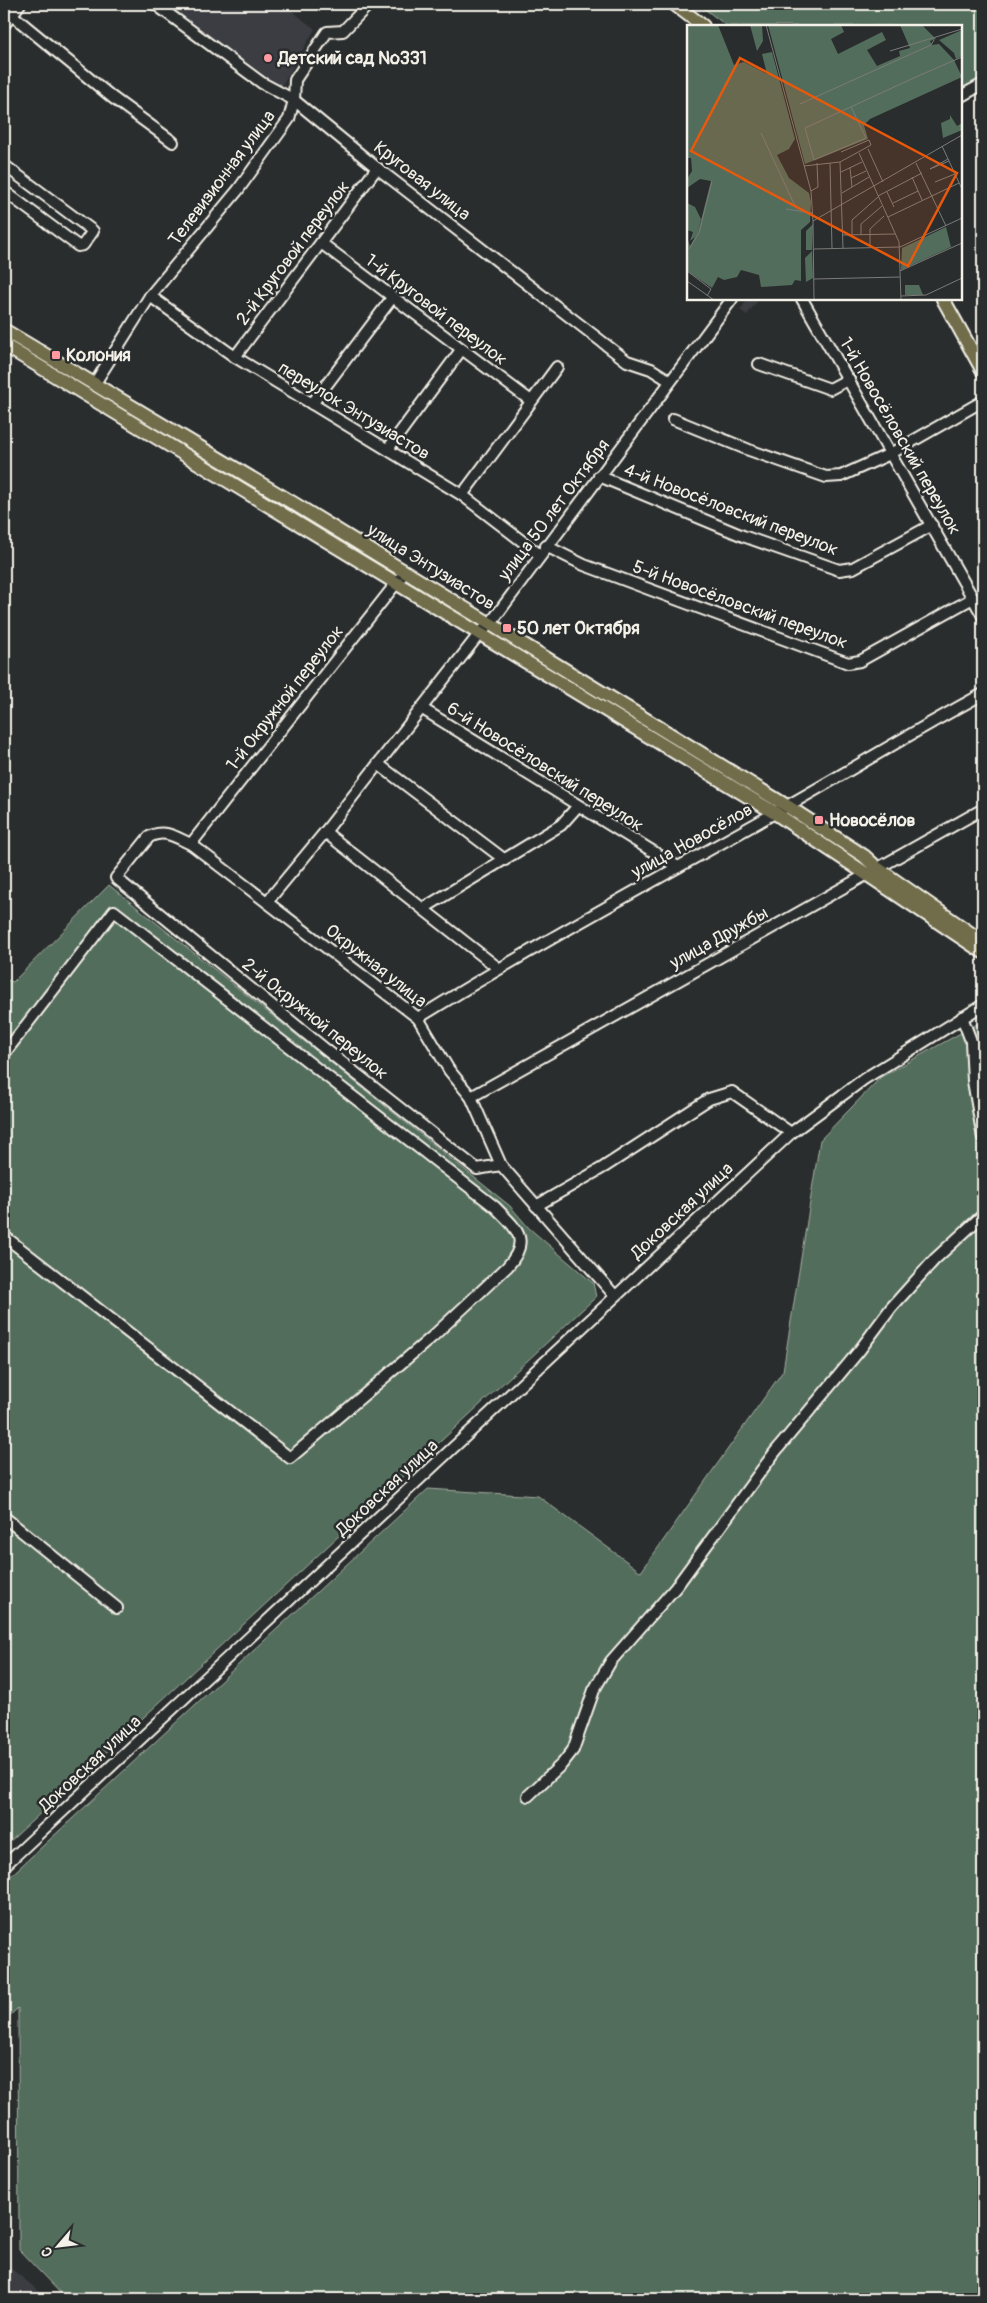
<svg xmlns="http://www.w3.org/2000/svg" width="987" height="2303" font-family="Pangolin,sans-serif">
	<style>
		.built { fill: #3a3c42 }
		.green { fill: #536d5c; stroke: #a4afa2 }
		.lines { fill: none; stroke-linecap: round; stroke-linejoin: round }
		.minor-casing { stroke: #f4f1e8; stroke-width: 14 }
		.major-casing { stroke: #f4f1e8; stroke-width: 16 }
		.minor { stroke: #2a2d2e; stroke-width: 10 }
		.major { stroke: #716d4b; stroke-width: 12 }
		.poi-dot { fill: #ff9aa2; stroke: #2a2d2e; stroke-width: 2 }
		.labels { text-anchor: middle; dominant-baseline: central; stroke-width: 5; stroke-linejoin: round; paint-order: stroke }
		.poi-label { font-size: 18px; font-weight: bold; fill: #f4f1e8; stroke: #2a2d2e; text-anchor: start }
		.street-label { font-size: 18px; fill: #f4f1e8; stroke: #2a2d2e }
		.inset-road { fill: none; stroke: #7b7b78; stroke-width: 1 }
		.view { fill: #e8590c; fill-opacity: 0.15; stroke: #e8590c; stroke-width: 2.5 }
		.inset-edge { fill: none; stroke: #f4f1e8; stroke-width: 2.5 }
	</style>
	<rect width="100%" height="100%" fill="#2a2d2e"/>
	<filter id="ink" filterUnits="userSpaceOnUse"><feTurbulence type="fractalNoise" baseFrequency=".02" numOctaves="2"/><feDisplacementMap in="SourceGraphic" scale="10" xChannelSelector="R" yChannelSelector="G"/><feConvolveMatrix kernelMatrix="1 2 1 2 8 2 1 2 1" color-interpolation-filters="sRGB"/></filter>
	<g filter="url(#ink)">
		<g class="built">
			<path d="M163 4H283L315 29 281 87Z"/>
			<path d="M748 299H759L747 315 740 310Z"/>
			<path d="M4 2263 49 2299H4Z"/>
		</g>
		<g class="green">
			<path d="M698 4H983V77L961 90V26H727Z"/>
			<path d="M109 885 510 1206 529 1228 593 1283 596 1297 4 1847V979L13 982Z"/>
			<path d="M977 1024 983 1046V2299H66L19 2250 18 2008 4 2021V1882L428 1489 538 1496 641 1572 783 1371 820 1140 881 1077Z"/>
		</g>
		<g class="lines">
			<defs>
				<g id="minor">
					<path d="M155 4 262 83 294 100 377 168 627 361 651 369 670 381"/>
					<path d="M12 15 113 98 173 142"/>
					<path d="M4 25 20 4"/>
					<path d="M961 96 983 84"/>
					<path d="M4 165 93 231 83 245 78 246 4 191"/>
					<path d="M321 243 531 401"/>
					<path d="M150 296 235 357 462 495 540 555"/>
					<path d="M802 299 983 616"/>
					<path d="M235 357 377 168"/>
					<path d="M759 364 830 389 849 379"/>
					<path d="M95 383 150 296 238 190 289 119 294 100 295 80 327 32 343 31 369 4"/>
					<path d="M312 404 392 298"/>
					<path d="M673 419 749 450 826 477 841 476 890 454 983 401"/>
					<path d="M388 449 461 350"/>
					<path d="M599 476 743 536 839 570 853 568 932 525"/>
					<path d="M462 495 557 367"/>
					<path d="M546 546 584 565 848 663 860 661 973 598"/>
					<path d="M421 708 678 867"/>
					<path d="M378 764 505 860"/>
					<path d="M325 832 498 968"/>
					<path d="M191 844 405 572"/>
					<path d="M267 902 325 832 480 633 490 624 732 299"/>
					<path d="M424 908 561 825 577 807"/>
					<path d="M962 1017 971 1041 973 1081 983 1138"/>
					<path d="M418 1018C534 946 654 881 773 814 843 775 912 732 983 694"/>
					<path d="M4 1054 114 911 495 1207C516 1228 532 1240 507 1267L432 1337 290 1458 4 1236"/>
					<path d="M471 1097 983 809"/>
					<path d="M501 1165 477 1169 325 1049 116 878 149 837C164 828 177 838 191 844L418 1018 449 1070 471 1097 501 1165 615 1296"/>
					<path d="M536 1206 604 1167 709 1099 732 1092 791 1133"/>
					<path d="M4 1517 117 1608"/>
					<path d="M528 1796 562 1764 573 1750 594 1690 611 1661 676 1587 775 1452 859 1351 891 1308 935 1259 983 1215"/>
					<path d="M4 1866 791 1133 864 1079 983 1005"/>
				</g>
				<g id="major">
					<path d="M674 4 703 26"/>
					<path d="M943 299 983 371"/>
					<path d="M4 330 293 503 787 806 864 856 877 868 983 942"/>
					<path d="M4 345 775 813 983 952"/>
				</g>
			</defs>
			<use href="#minor" class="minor-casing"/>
			<use href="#major" class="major-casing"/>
			<use href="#minor" class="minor"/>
			<use href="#major" class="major"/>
		</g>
	</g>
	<g class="poi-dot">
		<circle cx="268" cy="58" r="5"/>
		<rect x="51" y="350" width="10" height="10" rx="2.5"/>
		<rect x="502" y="623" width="10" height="10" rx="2.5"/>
		<rect x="814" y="815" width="10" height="10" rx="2.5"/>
	</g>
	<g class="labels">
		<g class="poi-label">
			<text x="278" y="58">Детский сад №331</text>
			<text x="66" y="355">Колония</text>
			<text x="517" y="628">50 лет Октября</text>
			<text x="829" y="820">Новосёлов</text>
		</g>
		<g class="street-label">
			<text transform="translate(222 178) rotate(-53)">Телевизионная улица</text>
			<text transform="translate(422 181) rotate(38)">Круговая улица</text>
			<text transform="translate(293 253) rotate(-53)">2-й Круговой переулок</text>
			<text transform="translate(436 310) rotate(37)">1-й Круговой переулок</text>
			<text transform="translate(354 411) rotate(31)">переулок Энтузиастов</text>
			<text transform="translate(900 436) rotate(60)">1-й Новосёловский переулок</text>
			<text transform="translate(554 510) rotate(-53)">улица 50 лет Октября</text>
			<text transform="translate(731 510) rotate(21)">4-й Новосёловский переулок</text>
			<text transform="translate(431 567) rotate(32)">улица Энтузиастов</text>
			<text transform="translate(740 605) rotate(20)">5-й Новосёловский переулок</text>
			<text transform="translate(285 698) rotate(-52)">1-й Окружной переулок</text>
			<text transform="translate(545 767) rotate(32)">6-й Новосёловский переулок</text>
			<text transform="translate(692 841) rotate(-29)">улица Новосёлов</text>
			<text transform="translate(719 938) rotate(-29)">улица Дружбы</text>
			<text transform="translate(376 966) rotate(38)">Окружная улица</text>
			<text transform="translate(315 1019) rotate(39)">2-й Окружной переулок</text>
			<text transform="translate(682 1211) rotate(-43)">Доковская улица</text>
			<text transform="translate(387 1488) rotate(-43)">Доковская улица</text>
			<text transform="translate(90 1764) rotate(-43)">Доковская улица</text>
		</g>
	</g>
	<g transform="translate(687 25)">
		<rect width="275" height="275" fill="#2a2d2e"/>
		<path d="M0 0H31L47 40 57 37 80 49 75 29 85 27 108 114 102 124 90 130 102 153 122 168 124 177 123 197 114 205V256L108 255 105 260 74 262 72 250 54 245 50 252 37 255 31 252 25 263 0 246V212L3 221 8 212 3 216 6 207 0 205V178L8 182 14 194 11 207 24 156 13 154 0 163V154L5 146 4 133H0ZM63 0H75L76 16 70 26ZM81 0H154L157 7 144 14 151 29 195 7 199 15 180 25 190 41 213 31 212 26 223 23 213 0H235L249 14 243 16 245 20 252 19 267 35 275 52 183 94 177 100 181 114 118 139ZM275 5V31L269 34 267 28 252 15ZM263 90 270 101 275 98V105L256 113 254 98 263 94ZM126 199 125 225H119V206ZM259 202 264 222 214 245 215 223ZM125 226 126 253 119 257 118 233ZM218 260H232L236 270H218Z" fill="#536d5c"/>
		<path class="inset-road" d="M79 0 124 166 126 196M203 26 275 4M113 79 244 20 247 15M164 82 179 113 127 135 118 103 231 51 275 32M74 108 109 183M255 121 275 164M181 124 196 157M172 128 212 217 214 275M261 134 243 144 262 136M153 137 156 223M143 138 145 223M229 138 259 201M117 141 153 137 184 120 182 115 154 127M163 143 165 162M154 147 175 137M225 152 235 175M164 153 179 146M248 157 268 149M124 166 131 162 130 138M200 167 207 182M155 168 182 152M191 171 235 148M206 178 231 166M99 184 126 188M201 192 272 158M155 210 208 209M165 210V195L191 172M174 210V199L195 181M0 216V245M183 222V204L197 191M2 224 12 208 25 156M127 224 213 222 275 193M0 246 24 264 20 271M213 246 275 218M127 254 213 252M0 256 27 275M214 271 239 270 275 253M127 275 126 196 275 110"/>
		<path class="view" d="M53 33 270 148 221 241 4 126Z"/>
		<rect width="275" height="275" class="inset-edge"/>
	</g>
	<rect width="987" height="2303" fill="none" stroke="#2a2d2e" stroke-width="20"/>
	<rect x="10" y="10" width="967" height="2283" fill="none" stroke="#f4f1e8" stroke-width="2" filter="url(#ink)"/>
	<g transform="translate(58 2246) rotate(242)" stroke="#2a2d2e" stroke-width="4" paint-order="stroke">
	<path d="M0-4L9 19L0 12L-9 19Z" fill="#f4f1e8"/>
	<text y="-8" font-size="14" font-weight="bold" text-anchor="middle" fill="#f4f1e8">С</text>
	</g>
</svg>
